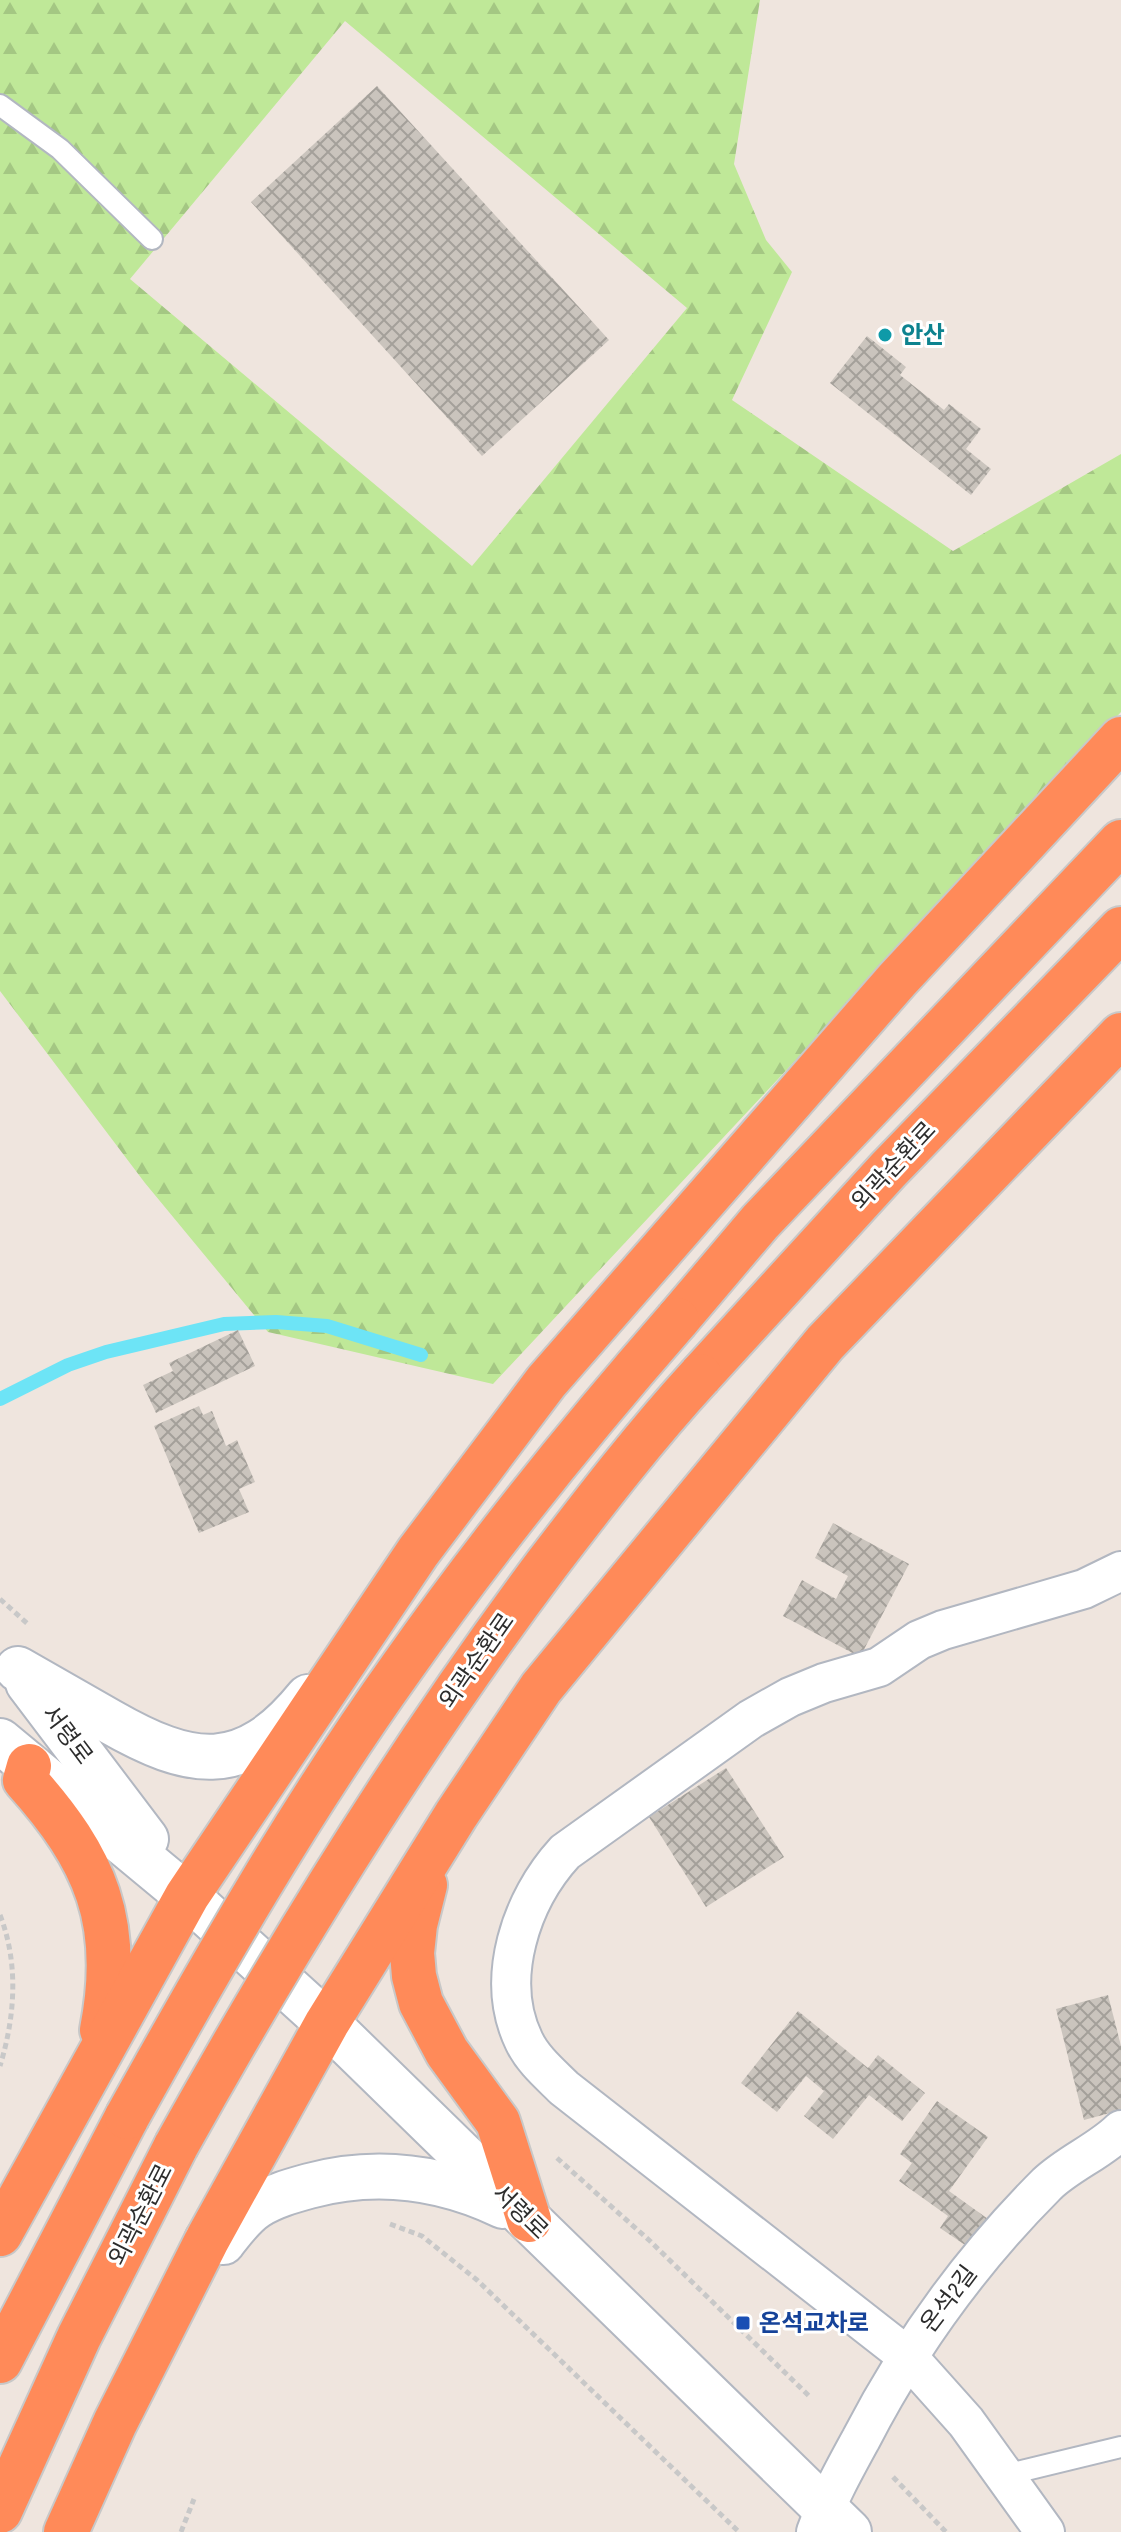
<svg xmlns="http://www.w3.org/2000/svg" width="1121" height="2532" font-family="'Sofia Sans Condensed','Noto Sans KR',sans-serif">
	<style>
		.forest { fill: url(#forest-firs); fill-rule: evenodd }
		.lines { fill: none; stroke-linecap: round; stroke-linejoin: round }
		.stream { stroke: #6de4f6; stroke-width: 14 }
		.building { fill: url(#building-cross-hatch) }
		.lane-casing { stroke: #b2b7c1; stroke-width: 24 }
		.street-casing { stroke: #b2b7c1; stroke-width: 42 }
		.secondary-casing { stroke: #b2b7c1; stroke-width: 48 }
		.highway-casing { stroke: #c8c8c8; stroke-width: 48 }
		.path { stroke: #c8c8c8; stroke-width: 5; stroke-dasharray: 6 4; stroke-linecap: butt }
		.lane { stroke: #fff; stroke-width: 20 }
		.street { stroke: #fff; stroke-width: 38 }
		.secondary { stroke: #fff; stroke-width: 44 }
		.highway { stroke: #ff8a59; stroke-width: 44 }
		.highway-bridge-casing { stroke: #c8c8c8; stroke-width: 48; stroke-linecap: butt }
		.highway-bridge { stroke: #ff8a59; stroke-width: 44 }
		.culture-dot { fill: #0f9aa8; stroke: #fff; stroke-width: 3 }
		.transit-dot { fill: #1a4fb4; stroke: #fff; stroke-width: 3 }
		.labels { text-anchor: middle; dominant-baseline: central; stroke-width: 6; stroke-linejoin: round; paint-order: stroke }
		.culture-label { font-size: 24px; font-weight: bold; fill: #0d838f; stroke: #fff; text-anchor: start }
		.street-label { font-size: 24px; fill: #2d2d2d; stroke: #fff }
		.transit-label { font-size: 24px; font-weight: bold; fill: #164399; stroke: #fff; text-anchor: start }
	</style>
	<defs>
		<pattern id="forest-firs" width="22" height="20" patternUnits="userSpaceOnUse" patternTransform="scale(2)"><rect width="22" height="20" fill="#bfe898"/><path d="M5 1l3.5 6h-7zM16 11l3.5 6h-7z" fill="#a4c783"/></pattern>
		<pattern id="building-cross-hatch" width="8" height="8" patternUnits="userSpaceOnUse" patternTransform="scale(2)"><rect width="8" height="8" fill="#cac4bd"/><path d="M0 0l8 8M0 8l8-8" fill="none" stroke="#a4a09a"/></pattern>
	</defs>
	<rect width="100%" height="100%" fill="#efe5de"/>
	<path class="forest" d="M0 0H760L734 164 766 240 792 272 732 400 953 551 1121 454V712L493 1384 268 1332 145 1183 0 991ZM345 21 687 308 472 566 130 279Z"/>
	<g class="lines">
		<path class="stream" d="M0 1399 68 1365 106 1352 224 1324 276 1322 327 1326 421 1355"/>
	</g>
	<g class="building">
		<path d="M377 86 609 340 482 456 251 202Z"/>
		<path d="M867 336 906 367 900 375 944 410 949 404 981 429 966 449 991 469 971 495 830 383Z"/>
		<path d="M238 1330 255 1366 156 1413 143 1385 173 1371 169 1363Z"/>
		<path d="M199 1406 203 1415 212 1411 226 1446 237 1440 255 1482 239 1489 249 1512 199 1533 154 1426Z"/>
		<path d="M833 1523 909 1564 860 1657 783 1616 802 1580 836 1599 848 1576 815 1558Z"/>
		<path d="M726 1768 784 1857 706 1907 649 1817Z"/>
		<path d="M1108 1995 1121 2046V2110L1084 2120 1056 2009Z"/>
		<path d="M798 2011 868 2068 878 2055 925 2093 902 2121 869 2095 833 2139 804 2116 824 2091 806 2076 777 2112 741 2083Z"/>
		<path d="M937 2101 988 2137 949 2191 988 2219 968 2247 940 2228 948 2216 899 2181 912 2163 900 2154Z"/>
	</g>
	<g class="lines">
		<defs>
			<g id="lane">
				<path d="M0 105 60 149 152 239"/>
				<path d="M1005 2475 1121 2447"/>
			</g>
			<g id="street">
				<path d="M816 2532C828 2499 844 2470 861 2439 910 2344 972 2259 1047 2184 1069 2163 1100 2151 1121 2130"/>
				<path d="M1045 2532 966 2422 907 2356 564 2088C550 2074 533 2060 524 2041 494 1979 521 1900 565 1852L751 1719 790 1697 824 1683 879 1667 919 1640 943 1630 1084 1589 1121 1571"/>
			</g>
			<g id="secondary">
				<path d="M18 1669C48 1686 78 1703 109 1721 191 1768 243 1777 308 1697"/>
				<path d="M28 1683 146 1839"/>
				<path d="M0 1741 187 1896 327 2023 849 2532"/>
				<path d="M207 2240 223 2242C233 2229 243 2215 257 2206 273 2196 291 2191 309 2186 376 2168 442 2177 503 2206"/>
			</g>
			<g id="highway">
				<path d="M677 1320 760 1222 1121 842"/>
				<path d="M700 1376 888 1170 1121 929"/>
				<path d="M29 1766 25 1780C96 1859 123 1923 102 2030"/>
				<path d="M425 1885 415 1925 412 1953 414 1976 421 2003 447 2052 498 2122 529 2220"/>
				<path d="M0 2234 187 1896 418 1552 546 1382 897 980 1121 739"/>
				<path d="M0 2361 127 2117"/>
				<path d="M0 2511 79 2337 176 2146"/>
				<path d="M66 2532 115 2423 207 2240 327 2023 456 1815 541 1688 825 1343 1121 1035"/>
			</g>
		</defs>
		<use href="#lane" class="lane-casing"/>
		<use href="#street" class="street-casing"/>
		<use href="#secondary" class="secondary-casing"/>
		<use href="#highway" class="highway-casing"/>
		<g class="path">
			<path d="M0 1599 29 1625"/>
			<path d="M0 1915C19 1964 15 2017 0 2066"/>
			<path d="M557 2158 650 2241 810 2397"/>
			<path d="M390 2224 422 2236 477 2280 739 2532"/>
			<path d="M893 2477 946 2532"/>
			<path d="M181 2532 194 2499"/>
		</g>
		<use href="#lane" class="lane"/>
		<use href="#street" class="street"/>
		<use href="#secondary" class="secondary"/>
		<use href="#highway" class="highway"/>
		<defs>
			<g id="highway-bridge">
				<path d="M127 2117C212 1964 300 1810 402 1667 487 1546 580 1431 677 1320"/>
				<path d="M176 2146C288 1945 409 1748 547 1564 596 1500 645 1436 700 1376"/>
			</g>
		</defs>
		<use href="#highway-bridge" class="highway-bridge-casing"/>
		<use href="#highway-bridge" class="highway-bridge"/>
	</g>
	<circle class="culture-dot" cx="885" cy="335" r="8"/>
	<rect class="transit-dot" x="735" y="2315" width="16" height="16" rx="4"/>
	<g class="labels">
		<g class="culture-label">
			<text x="901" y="335">안산</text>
		</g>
		<g class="street-label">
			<text transform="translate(894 1166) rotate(-47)">외곽순환로</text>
			<text transform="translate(477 1661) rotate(-55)">외곽순환로</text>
			<text transform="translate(67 1735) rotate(53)">서령로</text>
			<text transform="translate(520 2212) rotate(44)">서령로</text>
			<text transform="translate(141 2215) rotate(-63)">외곽순환로</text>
			<text transform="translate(949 2299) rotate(-53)">온석2길</text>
		</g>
		<g class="transit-label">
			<text x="759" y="2323">온석교차로</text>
		</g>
	</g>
</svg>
